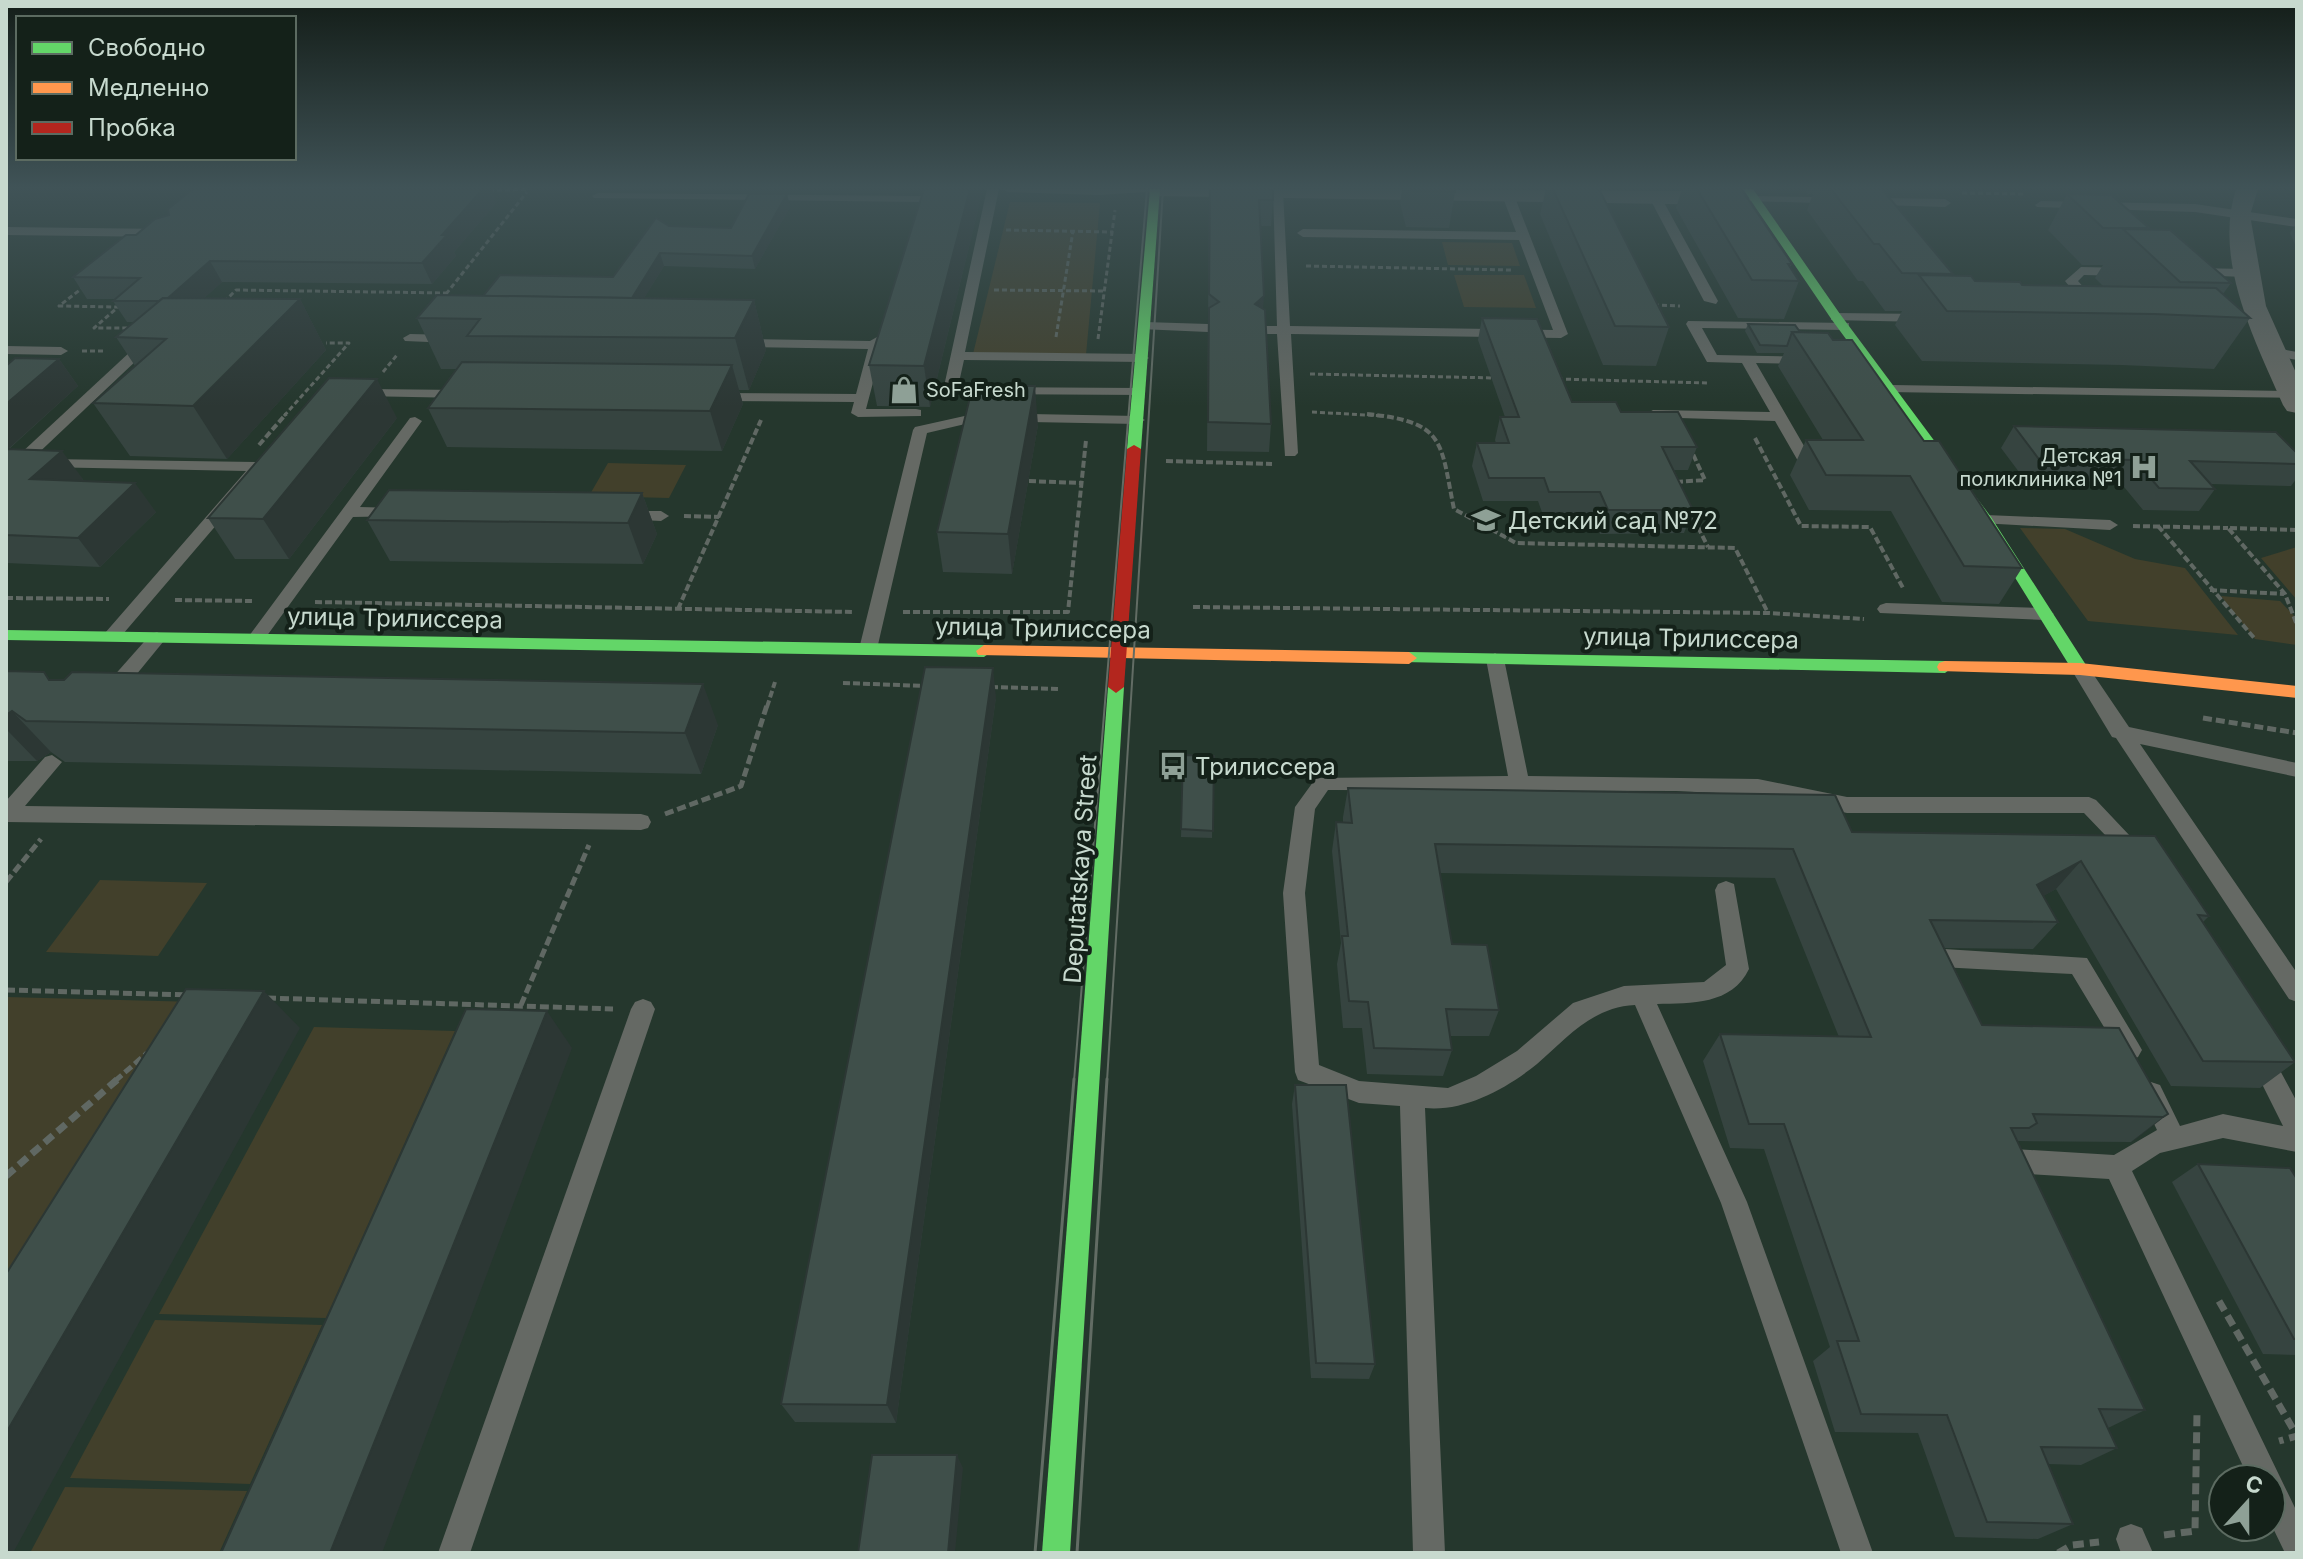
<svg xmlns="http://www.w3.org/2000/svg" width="2303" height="1559" font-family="Inter,sans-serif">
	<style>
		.green { fill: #42402b }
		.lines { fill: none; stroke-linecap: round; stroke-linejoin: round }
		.path-far3 { stroke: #606863; stroke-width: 3; stroke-dasharray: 5 3; stroke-linecap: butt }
		.path-far2 { stroke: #606863; stroke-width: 4; stroke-dasharray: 7 3; stroke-linecap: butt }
		.path-far1 { stroke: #606863; stroke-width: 5; stroke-dasharray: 9 4; stroke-linecap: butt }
		.path { stroke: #606863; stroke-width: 7; stroke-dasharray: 11 6; stroke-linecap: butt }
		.lane { fill: #656964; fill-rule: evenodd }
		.street { fill: #656964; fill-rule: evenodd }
		.fast { fill: #63d668; fill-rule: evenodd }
		.slow { fill: #ff974d; fill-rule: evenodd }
		.jam { fill: #b3261e; fill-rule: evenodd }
		.tram-far1 { stroke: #626c64; stroke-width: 2 }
		.tram { stroke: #626c64; stroke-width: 3 }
		.wall { fill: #364440 }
		.shaded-wall { fill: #2c3734 }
		.building { fill: #3f4f4a; stroke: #2c3734; stroke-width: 2 }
		.labels { text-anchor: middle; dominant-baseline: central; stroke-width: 8; stroke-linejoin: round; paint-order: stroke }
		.far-poi-label { font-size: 20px; fill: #c7d9ce; stroke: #142119; text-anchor: start }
		.poi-label { font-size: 24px; fill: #c7d9ce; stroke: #142119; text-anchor: start }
		.street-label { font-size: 24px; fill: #c7d9ce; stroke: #142119 }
	</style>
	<rect width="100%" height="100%" fill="#25372d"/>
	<g class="green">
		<path d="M1010 202 1100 203 1086 355 973 354Z"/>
		<path d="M1442 242 1512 243 1520 266 1448 265Z"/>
		<path d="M1454 275H1524L1536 308 1464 307Z"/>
		<path d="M608 463 686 465 669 498 589 496Z"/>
		<path d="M2020 528 2065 529 2135 559 2185 568 2238 635 2088 621Z"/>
		<path d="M2297 547V600L2261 558Z"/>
		<path d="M2221 596 2280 601 2297 619V645L2255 639Z"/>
		<path d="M100 880 207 883 158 956 46 952Z"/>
		<path d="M6 997 198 1002 6 1310Z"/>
		<path d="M314 1027 455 1031 326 1318 159 1314Z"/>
		<path d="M155 1320 322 1325 250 1484 70 1478Z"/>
		<path d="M65 1487 247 1491 219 1553H30Z"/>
	</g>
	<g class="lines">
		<g class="path-far3">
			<path d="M489 191 530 189"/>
			<path d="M1962 193 2024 194"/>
			<path d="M1006 230 1113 232"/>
			<path d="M1306 266 1512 270"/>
			<path d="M85 286 59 306 118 307 94 328H129"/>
			<path d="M994 290 1105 291"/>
			<path d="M446 294 527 192"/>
			<path d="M224 302 236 290 447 293"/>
			<path d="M1654 305 1680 306"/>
			<path d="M1056 337 1073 231"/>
			<path d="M1098 339 1115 210"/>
			<path d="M82 351H104"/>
			<path d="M383 372 397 355"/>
			<path d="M1310 374 1496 378"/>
			<path d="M1558 379 1708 383"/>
			<path d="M1312 412 1384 416"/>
			<path d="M284 416 349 343H326"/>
		</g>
		<g class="path-far2">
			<path d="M1367 414C1446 422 1440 441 1454 509L1516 543 1735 548 1768 613"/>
			<path d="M1755 438 1801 526 1870 527 1903 588"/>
			<path d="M259 445 286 414"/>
			<path d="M1166 461 1272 464"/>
			<path d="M1029 481 1082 483"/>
			<path d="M1676 482 1705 480 1692 452"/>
			<path d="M1689 509 1708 547"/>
			<path d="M684 516 719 517"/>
			<path d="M2133 526 2228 528"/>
			<path d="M2158 526 2255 639"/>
			<path d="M2297 530 2228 528 2285 594 2297 625"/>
			<path d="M2210 590 2284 594"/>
			<path d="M6 598 109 599"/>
			<path d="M175 600 253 601"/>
			<path d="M315 602 853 612"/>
			<path d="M1193 607 1769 613 1864 619"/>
			<path d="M678 609 761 420"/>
			<path d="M903 612H1068L1086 440"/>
			<path d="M843 683 925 686"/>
			<path d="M991 687 1060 689"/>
			<path d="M767 707 775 682"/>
		</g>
		<g class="path-far1">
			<path d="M2203 718 2297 733"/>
			<path d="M665 814 741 786 767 705"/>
			<path d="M6 882 41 839"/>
			<path d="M6 990 189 995"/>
			<path d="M267 998 613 1009"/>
			<path d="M521 1005 589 845"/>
			<path d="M115 1081 147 1053"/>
		</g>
		<g class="path">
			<path d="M6 1176 118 1079"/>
			<path d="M2219 1301 2297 1436 2279 1441"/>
			<path d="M2164 1535 2195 1531 2197 1412"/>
			<path d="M2058 1553 2072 1545 2099 1542"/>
		</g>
		<g class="lane">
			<path d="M987 189H999L965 352 1142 354 1149 358 1142 362 964 360 958 387 1140 388 1145 389V395L945 394 943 391Z"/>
			<path d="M1002 189H1151L1145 192 1099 195 1008 192Z"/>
			<path d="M1273 189 1283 191 1290 326 1553 330 1519 240 1303 237 1297 233 1303 229 1516 232 1502 195 1508 192 1514 195 1568 334 1561 338 1291 334 1298 453 1295 456H1285L1277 334H1263L1256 330 1263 326H1277Z"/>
			<path d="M598 193 922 196 928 199 922 202 594 198 592 196Z"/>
			<path d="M1655 194 1661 197 1718 301 1716 304 1704 301 1649 197Z"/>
			<path d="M1754 196 1945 199 1951 203 1945 207 1750 201 1748 199Z"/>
			<path d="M2041 201 2195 204 2297 219V227L2195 212 2037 207 2035 205Z"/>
			<path d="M6 227 166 229 172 233 166 237 6 235Z"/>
			<path d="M2081 267 2127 268 2133 272 2127 276 2084 275 2078 281 2099 305 2092 309 2087 308 2065 281Z"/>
			<path d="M2195 268 2246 269 2252 273 2246 277 2191 275V269Z"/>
			<path d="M1836 313 1924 314 1931 318 1924 322 1831 320V314Z"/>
			<path d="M1688 321 1849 323V329L1844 330 1702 328 1717 355 1811 357 1813 360 1806 364 1756 363 1811 458 1808 461H1798L1775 421 1648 417 1646 414 1653 410 1770 412 1742 363 1707 362 1686 324Z"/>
			<path d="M1145 322 1208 324 1215 328 1208 332 1140 329V323Z"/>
			<path d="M410 334 452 335 459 339 452 343 405 341 403 338Z"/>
			<path d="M877 337 884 341 866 409H916L921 410V416L858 417 851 413 854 402 715 401 708 397 715 393 856 394 868 349 740 347 733 343 740 339 870 341Z"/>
			<path d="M145 338 157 341 12 478 6 480V467Z"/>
			<path d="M6 346 61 347 68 351 61 355 6 354Z"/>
			<path d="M2270 347 2297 352V360L2265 354V348Z"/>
			<path d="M1892 385 2292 391 2297 392V398L1887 392V386Z"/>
			<path d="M366 389 463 390 470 394 463 398 361 396V390Z"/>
			<path d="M978 413 1138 416 1145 420 1138 424 978 421 927 433 877 649 868 655 862 653 859 649 913 430 915 427Z"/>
			<path d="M415 417 422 421 360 507 397 508 403 510V516L353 517 261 644H249L246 640 249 636 410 418Z"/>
			<path d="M46 459 258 462 266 467 117 641H105L102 637 105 633 246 471 41 467 38 464Z"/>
			<path d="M625 511H661L669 516 661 521 619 519 617 516Z"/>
			<path d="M1986 515 2110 520 2118 525 2110 530 1980 523 1978 520Z"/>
			<path d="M1886 603 2045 608 2054 614 2045 620 1880 613 1877 609 1880 605Z"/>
			<path d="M157 632 166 638 163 642 118 697H104L102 692 104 687 151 634Z"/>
			<path d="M1495 653 1504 659 1528 776 1758 779 1847 797H2089L2096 800 2148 855 2144 861H2130L2084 813H1847L1758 795 1676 791 1328 790 1315 809 1305 893 1319 1065 1359 1081 1448 1088 1476 1076 1517 1051 1573 1003 1624 986 1704 982 1726 965 1715 890 1718 884 1726 881 1734 884 1749 969C1732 1005 1691 1003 1657 1004L1747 1202 1873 1553H1841L1721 1203 1635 1005C1592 1007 1567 1038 1537 1064 1506 1089 1464 1112 1425 1108L1445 1553H1413L1400 1106 1359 1103 1298 1080 1295 1072 1283 893 1295 807 1316 778 1508 776 1486 659Z"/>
			<path d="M2080 663 2087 665 2129 727 2297 763V777L2140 744 2297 973V1002L2289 999 2116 738 2112 737 2071 669Z"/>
			<path d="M52 755 62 762 25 806 641 814 648 816 651 822 648 828 641 830 6 822V801L45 757Z"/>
			<path d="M1929 948 2087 958 2138 1043 2142 1050 2138 1057 2130 1061 2122 1057 2072 974 1940 967 1931 972 1923 969 1918 957 1921 950Z"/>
			<path d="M643 999 651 1002 655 1009 470 1553H438L631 1009 635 1002Z"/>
			<path d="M2260 1045 2268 1048 2297 1102V1152L2223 1138 2160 1153 2132 1171 2297 1512V1553H2285L2271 1524V1479H2249L2109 1179 2014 1173 2005 1170 2001 1161 2005 1152 2014 1149 2114 1155 2157 1130 2139 1093 2142 1085 2151 1082 2160 1085 2180 1126 2223 1114 2283 1126 2248 1056 2252 1048Z"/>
			<path d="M2131 1524 2142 1528 2153 1553H2121L2116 1539 2120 1528Z"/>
		</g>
		<g class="street">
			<path d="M1144 189 1732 191 1743 198 1732 205 1155 196Z"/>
			<path d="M2236 189H2258L2250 215 2266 306 2297 375V413L2287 411 2283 405C2255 340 2213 261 2236 189Z"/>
		</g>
		<g class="fast">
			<path d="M1150 189H1160L1141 449 1134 453 1127 449Z"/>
			<path d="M1743 189H1753L1840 314 1991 517 2086 665 2088 669 2086 673H2074L1980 521 1832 320Z"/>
			<path d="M6 630 984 645 992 651 984 657 6 640Z"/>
			<path d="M1409 652 1945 661 1953 667 1945 673 1403 662 1401 658Z"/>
			<path d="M1116 681 1124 687 1070 1553H1042L1108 687Z"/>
		</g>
		<g class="slow">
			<path d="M984 645 1409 652 1417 658 1409 664 978 655 976 651Z"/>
			<path d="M1945 661 2080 663 2297 686V698L2080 675 1939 671 1937 667 1939 663Z"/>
		</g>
		<path class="jam" d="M1134 445 1141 449 1124 687 1116 693 1108 687 1127 449Z"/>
		<g class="tram-far1">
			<path d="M1074 1081 1147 189"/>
			<path d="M1107 1081 1163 189"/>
		</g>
		<g class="tram">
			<path d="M1035 1553 1074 1079"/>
			<path d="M1077 1553 1107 1079"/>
		</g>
	</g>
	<g class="wall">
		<path d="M924 189H983L930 407 877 406 869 365Z"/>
		<path d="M1209 189 1273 200 1271 226H1260L1263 309 1271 424 1269 452 1207 451Z"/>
		<path d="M1402 189H1454L1455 192 1449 228 1406 227 1400 203Z"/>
		<path d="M1546 189H1599L1669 327 1656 366 1603 365 1540 214Z"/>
		<path d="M1682 189H1741L1792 264 1790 268 1799 281 1784 319 1738 318 1676 208Z"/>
		<path d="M1804 189H1882L1953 274 1952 275 1975 281 2022 285 2103 286 2095 278 2103 265H2082L2048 230 2067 194 2148 230 2231 283 2223 294 2250 318 2214 369 2122 365 1922 361 1895 325 1902 311H1885L1863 281H1858L1807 210 1813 194H1808Z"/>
		<path d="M787 194 790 207 755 269 664 266 644 298 754 300 766 350 749 390H739L743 404 722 451 447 447 428 408 457 369H441L417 318 483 296 613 277 669 226 731 228Z"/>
		<path d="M497 202 454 252 456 256 432 284 222 282 204 298 300 299 326 350 227 459 130 456 93 403 135 366 116 337 134 322H127L113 301 115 299H87L73 277 136 235Z"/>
		<path d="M2297 223V249L2290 233Z"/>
		<path d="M1482 318 1572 402 1621 412 1697 447 1688 470H1674L1693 510 1684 533 1600 534 1593 515H1543L1538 501H1483L1472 466 1477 443H1496L1495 440 1500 417H1505L1478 340Z"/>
		<path d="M1748 324 1800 332 1833 340 1924 441 2022 568 1999 604 1942 602 1891 511 1809 510 1790 475 1806 440H1823L1778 366 1784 353H1757L1745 331Z"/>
		<path d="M59 359 78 386 9 449 83 479 81 481 156 512 100 567 6 563V366Z"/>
		<path d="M397 418 289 559H235L208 518Z"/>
		<path d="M1038 425 1012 574 943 572 937 532Z"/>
		<path d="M2014 426 2297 453V478L2291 486 2211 484 2215 489 2199 511 2143 510 2120 482 2025 480 2001 448Z"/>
		<path d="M642 493 657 534 643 564 390 561 367 520Z"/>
		<path d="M6 671 51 680 718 725 701 774 65 762 51 752 37 761H6Z"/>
		<path d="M996 697 896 1423 795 1422 781 1404Z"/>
		<path d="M1183 755 1214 756 1212 838 1181 837Z"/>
		<path d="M1348 788 1852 832 2155 836 2209 916 2203 922 2295 1062 2260 1088 2171 1086 2056 889 2043 896 2058 922 2033 949 1944 948 1982 1025 2168 1114 2131 1142 2017 1141 2145 1410 2108 1428 2117 1448 2081 1465 2048 1464 2073 1524 2038 1539 1955 1537 1918 1433 1835 1432 1813 1361 1830 1347 1764 1149 1730 1148 1703 1061 1720 1034 1839 1037 1775 878 1440 873 1452 944 1499 1010 1489 1036H1450L1452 1050 1443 1076 1367 1074 1362 1028H1343L1337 964 1341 943 1332 851 1336 822H1343V817Z"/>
		<path d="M1295 1085 1375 1364 1369 1379 1311 1378 1292 1104Z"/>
		<path d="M2198 1164 2297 1179V1355L2263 1354 2172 1182Z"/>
	</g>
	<g class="shaded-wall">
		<path d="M473 189H492L497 202 454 252 456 256 432 284 422 263Z"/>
		<path d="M970 189H983L930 407 924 366Z"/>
		<path d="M787 194 790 207 755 269 752 256Z"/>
		<path d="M660 253 664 266 622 334 617 321Z"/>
		<path d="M210 261 222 282 177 323 164 301Z"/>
		<path d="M1264 296 1262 323 1255 304Z"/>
		<path d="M300 299 326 350 227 459 193 406Z"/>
		<path d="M754 300 766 350 749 390 735 338Z"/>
		<path d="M59 359 78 386 6 451V404Z"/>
		<path d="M732 365 743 404 722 451 710 411Z"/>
		<path d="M377 379 397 418 289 559 263 519Z"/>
		<path d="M1035 386 1038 425 1012 574 1008 534Z"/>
		<path d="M62 451 83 479 52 507 30 479Z"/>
		<path d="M135 483 156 512 100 567 78 538Z"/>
		<path d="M642 493 657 534 643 564 628 523Z"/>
		<path d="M993 668 996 697 896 1423 887 1405Z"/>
		<path d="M703 684 718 725 701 774 685 733Z"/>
		<path d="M12 711 51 752 37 761 6 729V715Z"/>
		<path d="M2081 861 2056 889 2013 913 2037 885Z"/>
		<path d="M264 991 300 1028 13 1553H6V1433Z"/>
		<path d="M547 1011 572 1048 382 1553H330Z"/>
		<path d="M2168 1114 2136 1139 2131 1142 2163 1117Z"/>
		<path d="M957 1455 963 1468 955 1553H948Z"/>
	</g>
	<g class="building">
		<path d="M193 189H483L442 235H447L422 263 210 261 168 298H163L159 301H113L140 278 73 277 126 235H136L155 219 169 215 168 209Z"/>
		<path d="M924 189H970L924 366 869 365Z"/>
		<path d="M1210 189H1273V200H1259L1264 296 1255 304 1265 310 1271 424 1208 422 1209 308 1219 302 1209 294Z"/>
		<path d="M1411 189H1454L1455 192 1412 191Z"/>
		<path d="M1553 189H1599L1669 327 1615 326Z"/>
		<path d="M1697 189H1741L1792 264H1788L1799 281 1752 280Z"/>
		<path d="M1831 189H1882L1953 274 1902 273 1879 244H1874Z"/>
		<path d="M749 194H787L752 256 660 253 632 298 483 296 500 275 613 277 656 218 669 226 731 228Z"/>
		<path d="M2067 194 2111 195 2149 228H2103Z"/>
		<path d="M2123 229 2170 230 2231 283 2180 282Z"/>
		<path d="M1919 275 1971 276 1975 281 2020 282 2022 285 2216 288 2250 318 2154 314 1947 311Z"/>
		<path d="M437 295 754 300 735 338 467 336 480 319 417 318Z"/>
		<path d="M163 298 300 299 193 406 93 403 166 339 116 337Z"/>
		<path d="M1482 318 1537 319 1572 402H1616L1621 412H1678L1697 447H1662L1693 510H1608L1600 492H1549L1544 478H1489L1477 443H1509L1500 417H1519Z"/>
		<path d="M1748 324 1795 325 1800 332H1792L1787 346 1760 345Z"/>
		<path d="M1792 332 1828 333 1833 340H1852L1924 441H1939L2022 568 1964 566 1910 476 1826 475 1806 440H1863Z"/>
		<path d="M15 358 59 359 6 404V366Z"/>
		<path d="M462 362 732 365 710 411 428 408Z"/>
		<path d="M329 378 377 379 263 519 208 518Z"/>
		<path d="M973 385 1035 386 1008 534 937 532Z"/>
		<path d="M2014 426 2276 432 2297 453V464L2190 461 2215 489 2159 488 2135 460 2038 458Z"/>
		<path d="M6 449 62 451 30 479 135 483 78 538 6 535Z"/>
		<path d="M389 490 642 493 628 523 367 520Z"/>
		<path d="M925 667 993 668 887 1405 781 1404Z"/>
		<path d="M6 671 44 672 49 680H64L72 672 703 684 685 733 26 721 12 711 6 715Z"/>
		<path d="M1183 755 1214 756 1213 831 1181 829Z"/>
		<path d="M1348 788 1835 795 1852 832 2155 836 2209 916 2198 915 2295 1062 2203 1061 2081 861 2037 885 2058 922 1930 920 1982 1025 2119 1028 2168 1114 2163 1117 2033 1114 2037 1123 2029 1128H2011L2145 1410 2099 1409 2117 1448 2041 1447 2073 1524 1987 1522 1947 1415 1861 1414 1837 1341H1859L1784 1124H1749L1720 1034 1871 1037 1793 849 1435 844 1452 944 1487 945 1499 1010 1446 1009 1452 1050 1374 1048 1368 1002 1349 1001 1342 936H1348L1336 822 1352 823Z"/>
		<path d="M186 989 264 991 6 1433V1274Z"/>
		<path d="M466 1009 547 1011 330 1553H221Z"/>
		<path d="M1295 1085H1346L1375 1364 1316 1363Z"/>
		<path d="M2198 1164 2290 1168 2297 1179V1339H2294Z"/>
		<path d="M872 1455H957L948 1553H858Z"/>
	</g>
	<linearGradient id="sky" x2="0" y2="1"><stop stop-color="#141e19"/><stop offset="0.46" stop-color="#405357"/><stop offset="1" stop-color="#405357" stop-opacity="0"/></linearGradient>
	<rect width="2303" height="407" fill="url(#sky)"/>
	<defs>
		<symbol id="shop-bare" viewBox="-9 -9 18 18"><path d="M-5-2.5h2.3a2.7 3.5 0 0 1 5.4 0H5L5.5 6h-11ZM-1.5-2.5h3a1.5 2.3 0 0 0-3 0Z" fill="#8ea096" stroke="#142119" stroke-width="2.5" paint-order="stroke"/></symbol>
		<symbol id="hospital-bare" viewBox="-9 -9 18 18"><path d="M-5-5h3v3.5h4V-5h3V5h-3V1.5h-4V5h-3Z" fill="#8ea096" stroke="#142119" stroke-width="2.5" paint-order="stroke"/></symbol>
		<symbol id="school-bare" viewBox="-9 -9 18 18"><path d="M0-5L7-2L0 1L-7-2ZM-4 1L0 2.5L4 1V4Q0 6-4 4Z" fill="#8ea096" stroke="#142119" stroke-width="2.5" paint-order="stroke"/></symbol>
		<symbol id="bus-bare" viewBox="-9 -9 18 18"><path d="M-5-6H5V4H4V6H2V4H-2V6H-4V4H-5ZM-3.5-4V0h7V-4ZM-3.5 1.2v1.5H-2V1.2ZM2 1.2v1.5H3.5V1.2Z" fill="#8ea096" stroke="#142119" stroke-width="2.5" paint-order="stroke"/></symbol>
	</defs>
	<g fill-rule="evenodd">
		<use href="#shop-bare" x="884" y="370" width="40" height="40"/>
		<use href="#hospital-bare" x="2124" y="447" width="40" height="40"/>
		<use href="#school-bare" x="1466" y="500" width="40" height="40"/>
		<use href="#bus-bare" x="1153" y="746" width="40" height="40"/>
	</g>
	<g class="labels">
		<g class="far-poi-label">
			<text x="926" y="390">SoFaFresh</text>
			<text x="2122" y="456" text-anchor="end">Детская<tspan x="2122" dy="23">поликлиника №1</tspan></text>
		</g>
		<g class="poi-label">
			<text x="1508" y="520">Детский сад №72</text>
			<text x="1195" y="766">Трилиссера</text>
		</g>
		<g class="street-label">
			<text transform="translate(395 618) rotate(1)">улица Трилиссера</text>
			<text transform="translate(1043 628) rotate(1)">улица Трилиссера</text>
			<text transform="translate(1691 638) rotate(1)">улица Трилиссера</text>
			<text transform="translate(1080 869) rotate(-86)">Deputatskaya Street</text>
		</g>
	</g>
	<rect width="2303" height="1559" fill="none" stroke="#c7d9ce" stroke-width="16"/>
	<rect x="16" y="16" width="280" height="144" fill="#142119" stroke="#5c6b61" stroke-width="2"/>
	<rect x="32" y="42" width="40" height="12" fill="#63d668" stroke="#5c6b61" stroke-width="2"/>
	<text x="88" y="56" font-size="24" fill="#c7d9ce">Свободно</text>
	<rect x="32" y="82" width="40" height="12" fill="#ff974d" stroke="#5c6b61" stroke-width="2"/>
	<text x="88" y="96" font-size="24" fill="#c7d9ce">Медленно</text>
	<rect x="32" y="122" width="40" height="12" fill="#b3261e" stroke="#5c6b61" stroke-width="2"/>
	<text x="88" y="136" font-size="24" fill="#c7d9ce">Пробка</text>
	<g transform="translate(2247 1503) rotate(21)"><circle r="38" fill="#142119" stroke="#5c6b61" stroke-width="2"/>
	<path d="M0-6L14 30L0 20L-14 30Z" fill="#8ea096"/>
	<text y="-12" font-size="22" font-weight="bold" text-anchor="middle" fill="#c7d9ce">С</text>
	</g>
</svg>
